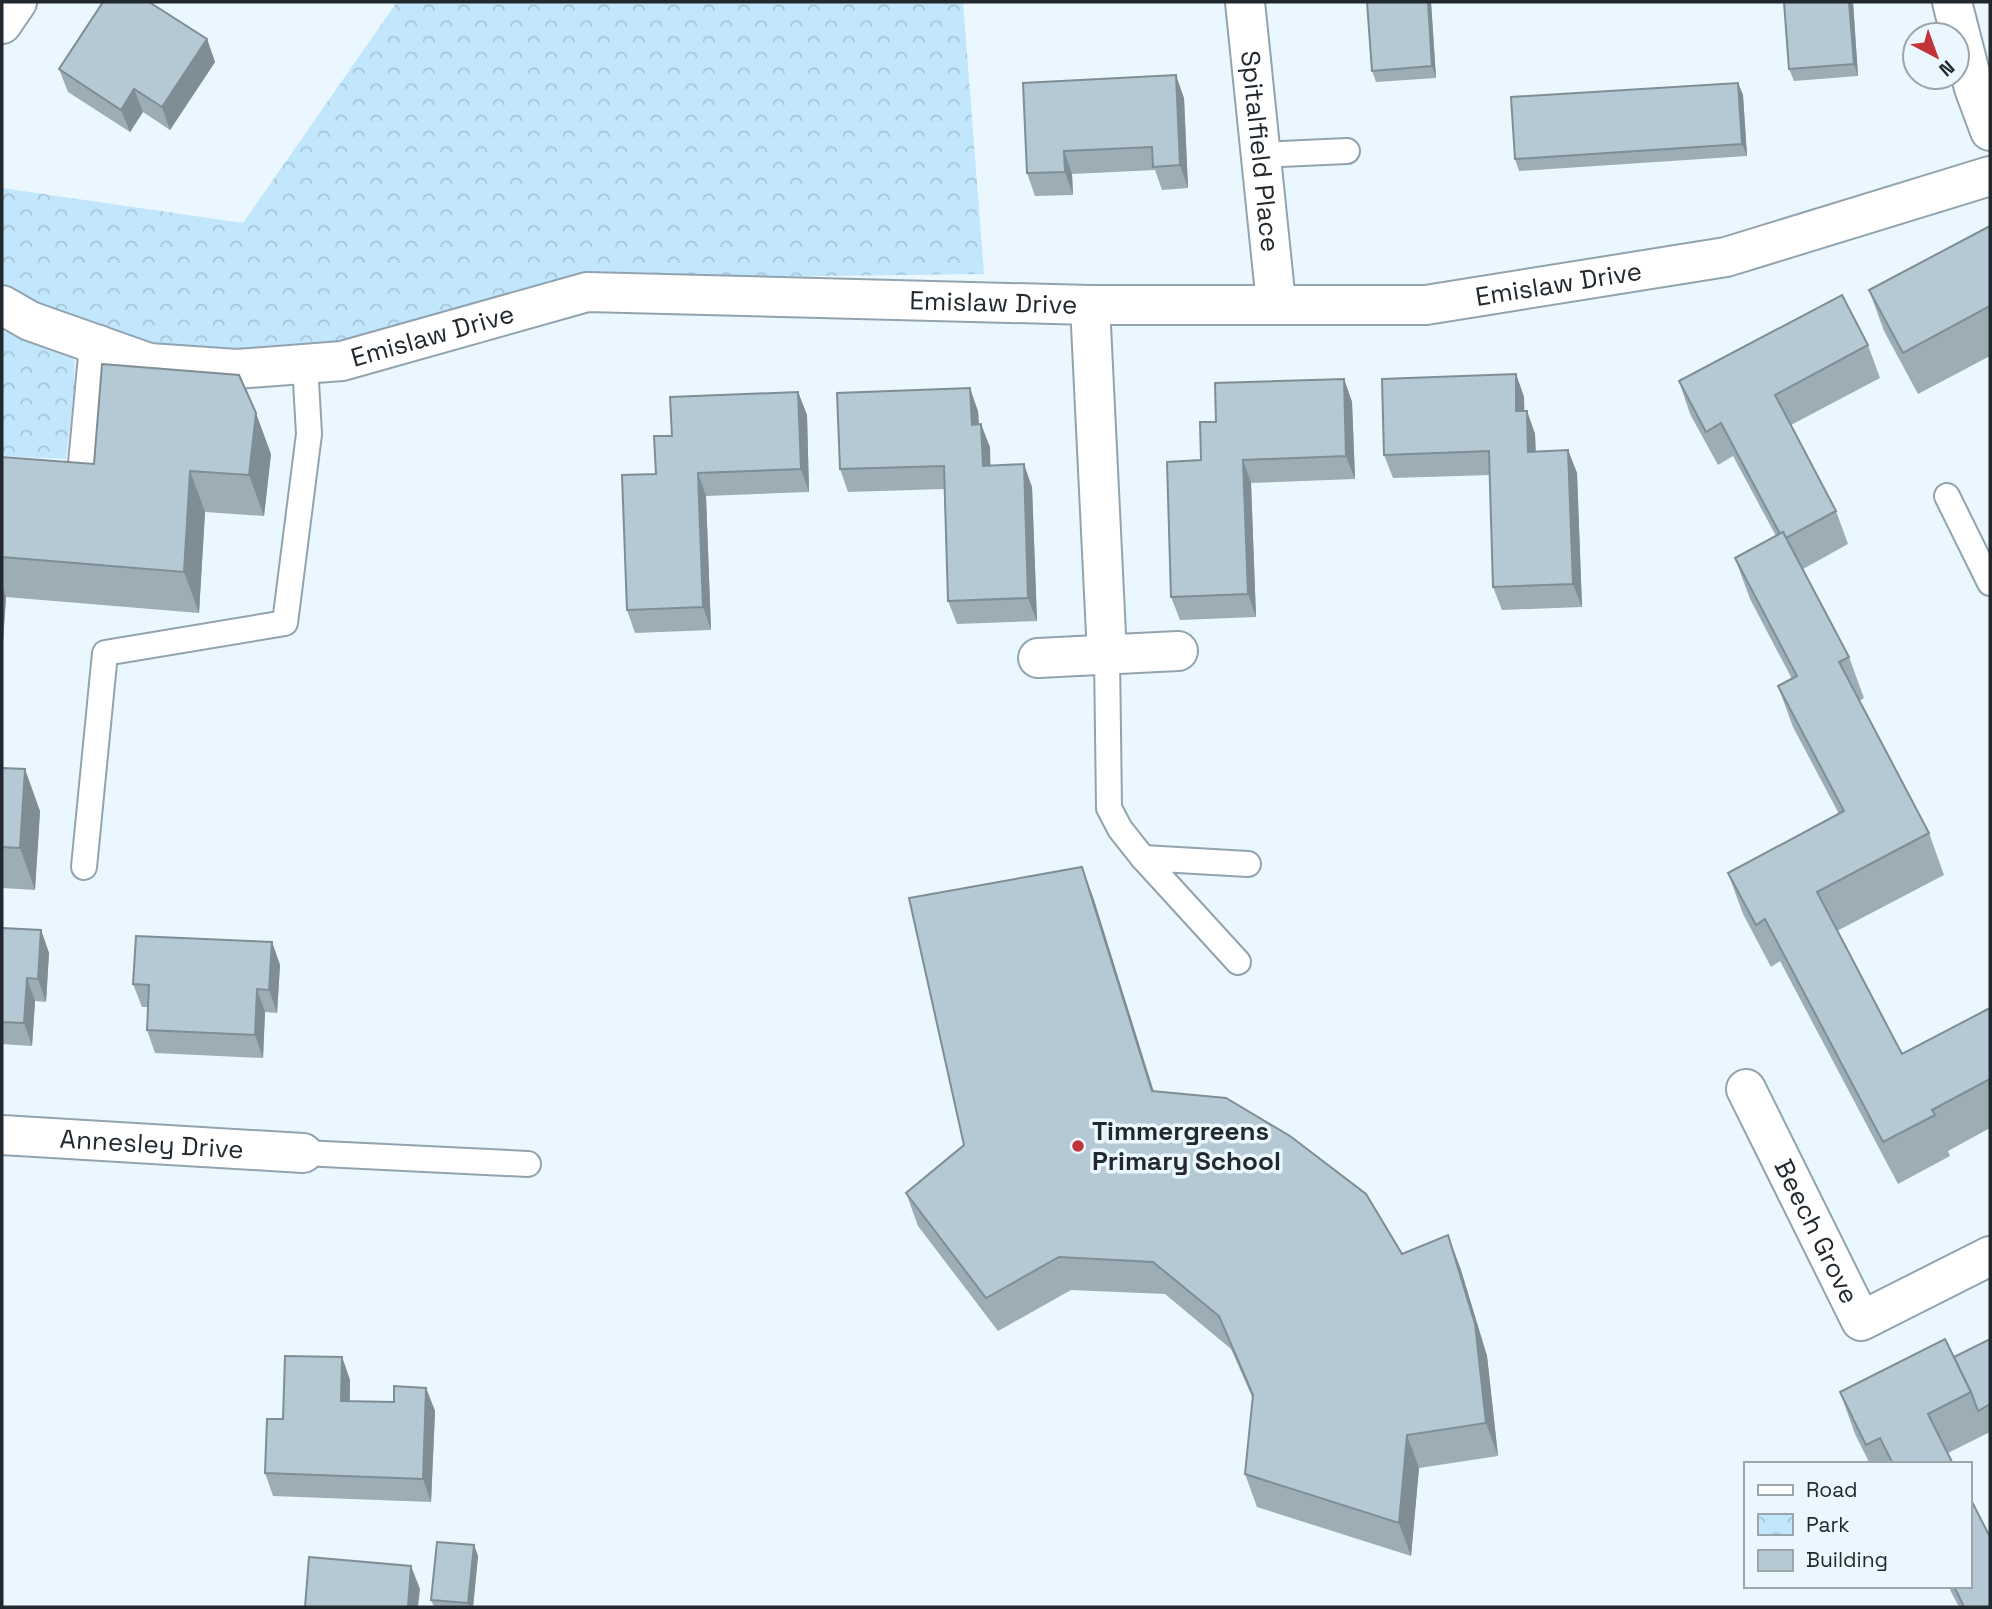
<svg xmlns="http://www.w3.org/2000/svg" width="1992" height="1609" font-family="'Space Grotesk',sans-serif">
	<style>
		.park { fill: url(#park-crowns) }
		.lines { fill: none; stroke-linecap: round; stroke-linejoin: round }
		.service-casing { stroke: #91a3af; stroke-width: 28 }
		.pedestrian-casing { stroke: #91a3af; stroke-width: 42 }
		.minor-casing { stroke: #91a3af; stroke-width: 42 }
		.secondary-casing { stroke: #91a3af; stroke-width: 42 }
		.service { stroke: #fff; stroke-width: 24 }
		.pedestrian { stroke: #fff; stroke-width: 38 }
		.minor { stroke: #fff; stroke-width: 38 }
		.secondary { stroke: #fff; stroke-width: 38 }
		.wall { fill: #9cadb6 }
		.shaded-wall { fill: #7f8d94 }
		.building { fill: #b5c9d4; stroke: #7f8d94; stroke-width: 2 }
		.poi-dot { fill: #c23338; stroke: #ebf7ff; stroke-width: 2.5 }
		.labels { text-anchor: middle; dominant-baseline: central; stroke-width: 7; stroke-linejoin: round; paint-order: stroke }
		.street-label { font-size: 26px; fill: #22292e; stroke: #ebf7ff }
		.poi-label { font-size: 26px; font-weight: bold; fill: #22292e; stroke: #ebf7ff; text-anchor: start }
	</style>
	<defs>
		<pattern id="park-crowns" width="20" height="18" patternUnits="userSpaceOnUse" patternTransform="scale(1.75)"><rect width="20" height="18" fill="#c2e6fc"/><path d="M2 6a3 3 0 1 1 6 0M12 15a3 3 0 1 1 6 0" fill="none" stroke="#a6c5d8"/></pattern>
	</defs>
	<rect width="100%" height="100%" fill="#ebf7ff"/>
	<path class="park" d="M397 2H963L984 274 591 279 340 349 239 360 75 338 74 390 66 459 2 456V188L243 223Z"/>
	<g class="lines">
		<defs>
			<g id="service">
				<path d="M1260 155 1347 151"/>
				<path d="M1947 496 1990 583"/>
				<path d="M1107 655 1109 808 1120 829 1143 858"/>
				<path d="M84 867 105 653 285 623 309 434 305 364"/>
				<path d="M1238 962 1143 858 1248 864"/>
				<path d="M303 1153 528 1164"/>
			</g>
			<path id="pedestrian" d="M2 481 86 485 99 345"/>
			<g id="minor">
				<path id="s1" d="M1245 2 1276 303"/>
				<path d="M1952 2 1974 88 1990 131"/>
				<path id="s2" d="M2 305 30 321 149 363 237 369 342 361 587 292 1090 305H1426L1726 257 1990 176"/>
				<path d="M1090 305 1107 655"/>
				<path d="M1038 658 1178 651"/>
				<path id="s3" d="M1746 1089 1861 1321 1990 1256"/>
				<path id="s4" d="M2 1135 303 1153"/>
			</g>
			<path id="secondary" d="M2 24 17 2"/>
		</defs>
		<use href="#service" class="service-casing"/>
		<use href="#pedestrian" class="pedestrian-casing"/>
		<use href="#minor" class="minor-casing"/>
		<use href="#secondary" class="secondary-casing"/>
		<use href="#service" class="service"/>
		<use href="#pedestrian" class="pedestrian"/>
		<use href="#minor" class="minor"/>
		<use href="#secondary" class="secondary"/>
	</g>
	<g class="wall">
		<path d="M1367 2H1431L1436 78 1376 82 1372 71Z"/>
		<path d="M1853 2 1858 76 1794 81 1789 69Z"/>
		<path d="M207 39 215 62 170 130 143 112 130 132 68 92 59 69Z"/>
		<path d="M1023 83 1184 98 1188 188 1162 190 1155 170 1072 174 1073 195 1035 196 1027 173Z"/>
		<path d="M1738 83 1743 95 1747 156 1519 171 1515 159Z"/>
		<path d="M1990 226V356L1918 394 1884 331 1869 290Z"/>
		<path d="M1868 345 1880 378 1791 425 1836 511 1848 544 1803 569 1849 657 1864 698 1859 701 1929 833 1944 875 1837 931 1902 1054 1990 1008V1128L1948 1151 1950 1156 1898 1184 1780 961 1771 967 1743 914 1728 873 1839 814 1793 727 1778 686 1792 679 1750 599 1735 558 1776 536 1733 456 1718 465 1690 414 1679 381Z"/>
		<path d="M1516 374 1524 397V411H1527L1535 434 1536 452 1568 450 1577 473 1582 607 1502 610 1493 587 1490 475 1393 478 1384 455Z"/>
		<path d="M1344 379 1352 402 1355 479 1251 483 1256 617 1180 620 1171 597 1201 460 1216 422Z"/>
		<path d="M798 392 807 415 809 492 706 496 711 630 635 633 627 610 656 474 672 436Z"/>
		<path d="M978 411 979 424 990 447V466L1032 487 1037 621 957 624 948 601 944 489 848 492 840 469Z"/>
		<path d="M271 454 264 516 205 512 199 613 6 597 2 656V457L94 464Z"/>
		<path d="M2 768 40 811 35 890 2 888Z"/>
		<path d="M1082 867 1094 900 1153 1091 1402 1254 1460 1267 1487 1356 1498 1456 1419 1468 1411 1556 1257 1507 1245 1474 1253 1399 1231 1349 1165 1294 1071 1290 998 1331 918 1226 906 1193 964 1145Z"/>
		<path d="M2 928 41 930 49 953 46 1002 35 1001 32 1046 2 1044Z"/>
		<path d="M272 942 280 965 277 1013 265 1012 263 1058 155 1053 147 1030 148 1007H142L133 984Z"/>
		<path d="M1990 1339V1432L1948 1453 1953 1464H1870L1855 1434 1840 1392 1954 1357Z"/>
		<path d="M342 1357 350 1380V1401L394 1402 426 1388 435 1411 431 1502 273 1496 265 1473 283 1419Z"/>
		<path d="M474 1545 478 1556 473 1607H434L431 1600Z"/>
		<path d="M1948 1586H1969L1990 1607H1959Z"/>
	</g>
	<g class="shaded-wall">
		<path d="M1428 2H1431L1436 78 1432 66Z"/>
		<path d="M1849 2H1853L1858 76 1854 64Z"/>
		<path d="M207 39 215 62 170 130 162 107Z"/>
		<path d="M1176 75 1184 98 1188 188 1180 165Z"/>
		<path d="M1738 83 1743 95 1747 156 1742 144Z"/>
		<path d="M134 89 143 112 130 132 121 110Z"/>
		<path d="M1064 151 1072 174 1073 195 1065 172Z"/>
		<path d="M1516 374 1524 397 1525 434 1516 411Z"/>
		<path d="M1344 379 1352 402 1355 479 1346 456Z"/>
		<path d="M970 388 978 411 980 447 972 425Z"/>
		<path d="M798 392 807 415 809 492 801 469Z"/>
		<path d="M1527 411 1535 434 1536 475 1528 452Z"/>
		<path d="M256 413 271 454 264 516 249 475Z"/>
		<path d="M981 424 990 447 991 489 983 466Z"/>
		<path d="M1568 450 1577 473 1582 607 1573 584Z"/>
		<path d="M1243 460 1251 483 1256 617 1248 594Z"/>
		<path d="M1024 464 1032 487 1037 621 1028 598Z"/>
		<path d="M190 471 205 512 199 613 184 572Z"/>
		<path d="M698 473 706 496 711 630 703 607Z"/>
		<path d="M2 585 6 597 2 656Z"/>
		<path d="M25 769 40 811 35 890 20 848Z"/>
		<path d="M1082 867 1094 900 1164 1124 1152 1091Z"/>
		<path d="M41 930 49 953 46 1002 38 979Z"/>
		<path d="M272 942 280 965 277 1013 269 990Z"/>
		<path d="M27 978 35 1001 32 1046 24 1023Z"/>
		<path d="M257 989 265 1012 263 1058 255 1035Z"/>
		<path d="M1448 1235 1460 1267 1487 1356 1498 1456 1486 1423Z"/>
		<path d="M342 1357 350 1380 349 1424 341 1401Z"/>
		<path d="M426 1388 435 1411 431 1502 423 1479Z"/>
		<path d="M1407 1435 1419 1468 1411 1556 1399 1523Z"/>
		<path d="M474 1545 478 1556 473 1607H469L468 1603Z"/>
		<path d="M411 1566 420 1589 418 1607H408Z"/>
	</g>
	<g class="building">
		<path d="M103 2H149L207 39 162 107 134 89 121 110 59 69Z"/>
		<path d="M1367 2H1428L1432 66 1372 71Z"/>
		<path d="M1784 2H1849L1854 64 1789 69Z"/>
		<path d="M1176 75 1180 165 1153 167 1152 147 1064 151 1065 172 1027 173 1023 83Z"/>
		<path d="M1738 83 1742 144 1515 159 1511 97Z"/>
		<path d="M1990 226V306L1903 353 1869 290Z"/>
		<path d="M1842 295 1868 345 1775 395 1836 511 1786 538 1783 532 1780 534 1721 423 1706 432 1679 381Z"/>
		<path d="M102 364 239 375 256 413 249 475 190 471 184 572 2 557V457L94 464Z"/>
		<path d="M1516 374V411H1527L1528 452 1568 450 1573 584 1493 587 1489 451 1384 455 1382 379Z"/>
		<path d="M1344 379 1346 456 1243 460 1248 594 1171 597 1167 462 1201 460 1200 422H1216L1215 383Z"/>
		<path d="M970 388 972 425 981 424 983 466 1024 464 1028 598 948 601 944 466 840 469 837 393Z"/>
		<path d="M798 392 801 469 698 473 703 607 627 610 622 475 656 474 654 436H672L670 397Z"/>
		<path d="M1783 532 1849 657 1839 662 1929 833 1817 892 1902 1054 1990 1008V1079L1932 1110 1935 1115 1883 1142 1765 919 1756 925 1728 873 1844 811 1778 686 1797 676 1735 558Z"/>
		<path d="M2 768 25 769 20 848 2 847Z"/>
		<path d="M1082 867 1152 1091 1226 1098 1290 1136 1366 1194 1402 1254 1448 1235 1475 1324 1486 1423 1407 1435 1399 1523 1245 1474 1253 1395 1219 1316 1153 1262 1059 1257 986 1298 906 1193 964 1145 909 898Z"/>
		<path d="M2 928 41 930 38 979 27 978 24 1023 2 1022Z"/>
		<path d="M136 936 272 942 269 990 257 989 255 1035 147 1030 149 985 133 984Z"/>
		<path d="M1945 1339 1971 1392 1928 1414 1953 1464H1893L1880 1438 1866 1445 1840 1392Z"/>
		<path d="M1990 1339V1404L1978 1411 1971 1392 1954 1357Z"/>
		<path d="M285 1356 342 1357 341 1401 394 1402V1386L426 1388 423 1479 265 1473 267 1419H283Z"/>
		<path d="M1969 1496 1990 1537V1607H1964L1954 1586H1969Z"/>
		<path d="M437 1542 474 1545 468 1603 431 1600Z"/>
		<path d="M309 1557 411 1566 408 1607H305Z"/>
	</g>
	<circle class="poi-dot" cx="1078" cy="1146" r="7"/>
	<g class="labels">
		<g class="street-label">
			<text stroke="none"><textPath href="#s1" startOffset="150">Spitalfield Place</textPath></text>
			<text stroke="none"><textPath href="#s2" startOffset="1580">Emislaw Drive</textPath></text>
			<text stroke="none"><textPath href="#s2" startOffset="1013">Emislaw Drive</textPath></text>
			<text stroke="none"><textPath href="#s2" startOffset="446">Emislaw Drive</textPath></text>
			<text stroke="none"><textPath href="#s4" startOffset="150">Annesley Drive</textPath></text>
			<text stroke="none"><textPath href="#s3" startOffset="159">Beech Grove</textPath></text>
		</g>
		<g class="poi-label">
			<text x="1092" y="1131">Timmergreens<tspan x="1092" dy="30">Primary School</tspan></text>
		</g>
	</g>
	<rect width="1992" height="1609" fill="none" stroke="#22292e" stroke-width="7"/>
	<rect x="1744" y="1462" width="228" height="126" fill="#ebf7ff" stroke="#9ba5ab" stroke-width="2"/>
	<rect x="1758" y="1485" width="35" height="10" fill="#ffffff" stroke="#9ba5ab" stroke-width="2"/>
	<text x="1806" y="1497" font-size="21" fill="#22292e">Road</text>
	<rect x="1758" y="1514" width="35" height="21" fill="url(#park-crowns)" stroke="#9ba5ab" stroke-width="2"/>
	<text x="1806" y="1532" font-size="21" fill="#22292e">Park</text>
	<rect x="1758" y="1550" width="35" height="21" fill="#b5c9d4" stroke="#9ba5ab" stroke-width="2"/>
	<text x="1806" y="1567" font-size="21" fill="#22292e">Building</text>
	<g transform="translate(1936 56) rotate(139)"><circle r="33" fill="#ebf7ff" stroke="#9ba5ab" stroke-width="2"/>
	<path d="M0-5L12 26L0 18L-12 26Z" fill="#c23338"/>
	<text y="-10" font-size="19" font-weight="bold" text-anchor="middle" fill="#22292e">N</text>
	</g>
</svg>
